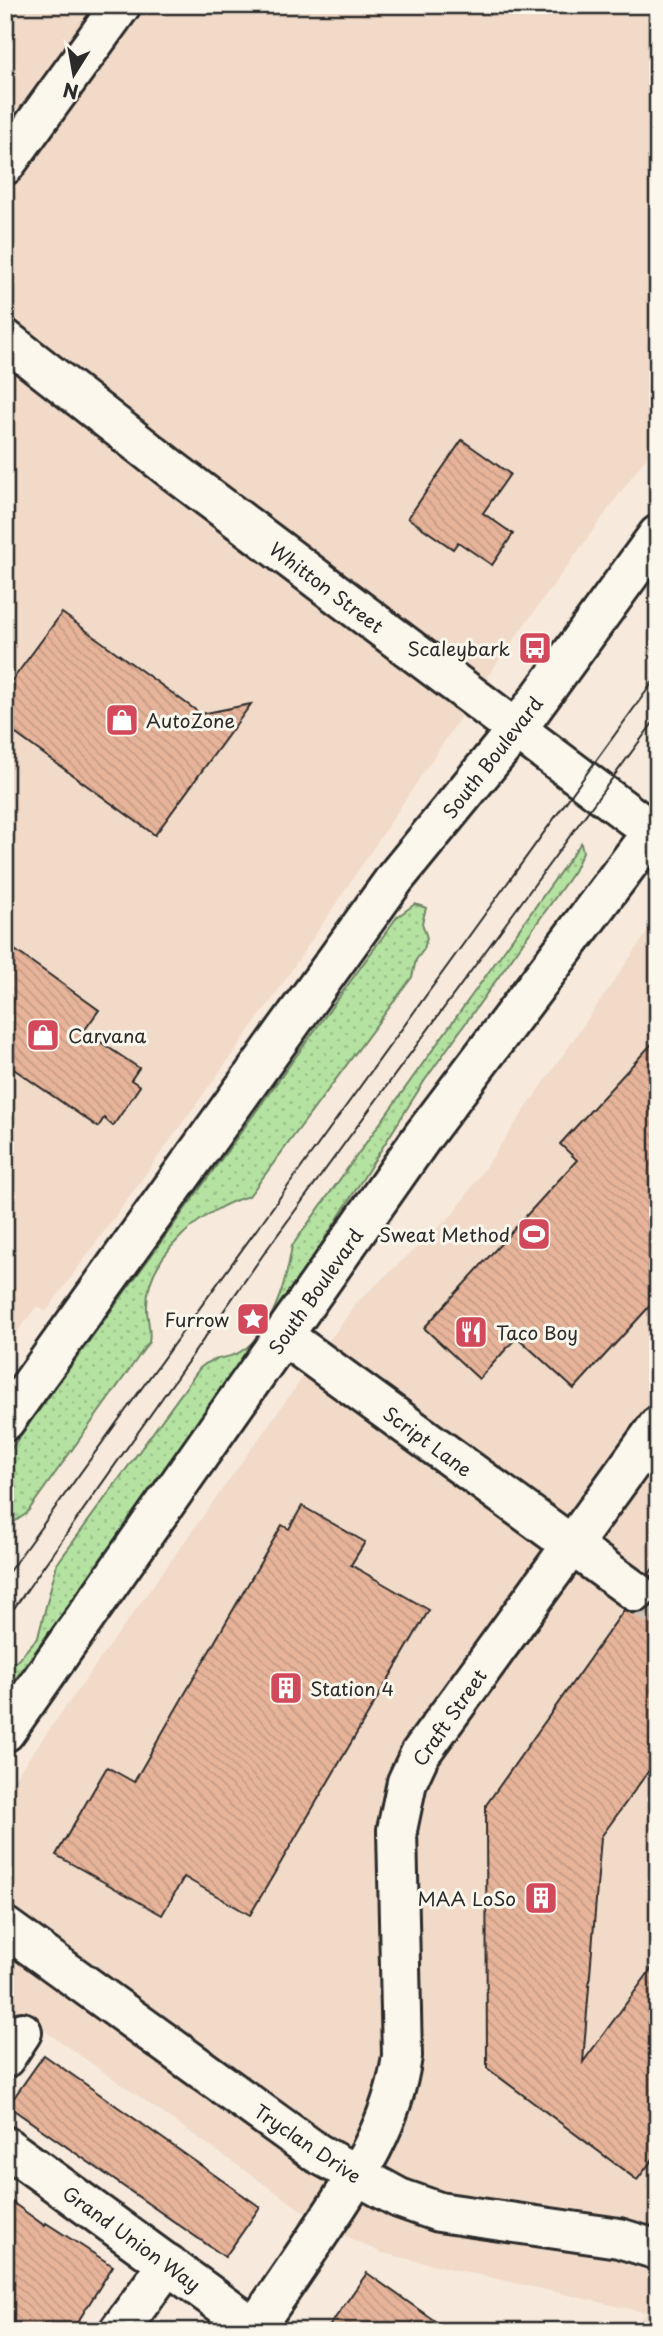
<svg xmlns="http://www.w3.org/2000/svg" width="663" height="2336" font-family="'Playpen Sans',sans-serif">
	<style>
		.built { fill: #f2dac8 }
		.industrial { fill: url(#industrial-furrows) }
		.grass { fill: url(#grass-dots); stroke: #708666; stroke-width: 2 }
		.building { fill: url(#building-back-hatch); stroke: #2b2b2b; stroke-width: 2 }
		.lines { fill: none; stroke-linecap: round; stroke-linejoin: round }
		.minor-tunnel { stroke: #cec4b9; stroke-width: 38; stroke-dasharray: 38 19; stroke-linecap: butt }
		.minor-casing { stroke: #2b2b2b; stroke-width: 44 }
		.major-casing { stroke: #2b2b2b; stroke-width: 44 }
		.minor { stroke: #fbf7ec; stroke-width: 38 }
		.major { stroke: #fbf7ec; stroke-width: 38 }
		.tram { stroke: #2b2b2b; stroke-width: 2 }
		.labels { text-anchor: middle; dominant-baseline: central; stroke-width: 6; stroke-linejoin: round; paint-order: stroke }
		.street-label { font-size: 19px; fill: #2b2b2b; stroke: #fbf7ec }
		.poi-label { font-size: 19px; fill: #2b2b2b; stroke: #fbf7ec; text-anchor: end }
	</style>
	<defs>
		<pattern id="industrial-furrows" width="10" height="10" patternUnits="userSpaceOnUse" patternTransform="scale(1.75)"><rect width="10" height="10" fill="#f2dac8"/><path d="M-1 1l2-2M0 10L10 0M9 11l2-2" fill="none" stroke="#d0bbac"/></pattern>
		<pattern id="grass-dots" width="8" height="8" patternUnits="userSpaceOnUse" patternTransform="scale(1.75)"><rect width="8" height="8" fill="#b4e2a1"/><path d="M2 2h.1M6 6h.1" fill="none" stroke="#9bc28b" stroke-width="1.8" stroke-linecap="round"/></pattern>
		<pattern id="building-back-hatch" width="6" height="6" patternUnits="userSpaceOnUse" patternTransform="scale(1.75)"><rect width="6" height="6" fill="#e7b49a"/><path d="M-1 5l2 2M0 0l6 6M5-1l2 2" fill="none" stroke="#c69b85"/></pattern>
	</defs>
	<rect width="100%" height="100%" fill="#f7eadc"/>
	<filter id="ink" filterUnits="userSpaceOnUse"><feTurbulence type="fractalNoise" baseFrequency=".0143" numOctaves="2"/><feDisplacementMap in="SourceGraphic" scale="14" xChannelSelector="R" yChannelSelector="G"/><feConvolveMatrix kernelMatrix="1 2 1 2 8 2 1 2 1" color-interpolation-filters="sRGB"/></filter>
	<g filter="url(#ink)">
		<g class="built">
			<path d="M5 5H658V441L494 667 273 998 46 1312 37 1306 5 1348Z"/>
			<path d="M658 917V2303L647 2313 382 2253 324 2226 5 2003V1791L357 1302 453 1214Z"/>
		</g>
		<path class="industrial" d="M658 2303V2331H628L647 2313Z"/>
		<g class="grass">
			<path d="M581 843 583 852 574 871 425 1080 256 1348 5 1693V1665L17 1661 38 1637 57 1564 200 1368C213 1356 227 1360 240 1352 272 1334 287 1279 292 1246Z"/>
			<path d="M415 904 426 908 422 923 427 938 424 949 416 960 412 977 249 1196C206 1207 147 1254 147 1305 146 1319 152 1328 149 1342L26 1514 5 1528V1457L397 917Z"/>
		</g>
		<g class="building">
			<path d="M462 440 510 474 483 513 513 534 492 565 458 542 453 549 408 518Z"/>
			<path d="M62 613 201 714 251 704 155 835 5 726V690Z"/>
			<path d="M5 943 99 1010 84 1031 139 1068 131 1080 140 1086 113 1126 104 1118 98 1127 5 1063Z"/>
			<path d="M658 1037V1297L574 1389 517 1337 479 1379 424 1328 577 1160 560 1144Z"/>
			<path d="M302 1506 365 1542 351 1565 429 1610 250 1915 184 1877 162 1915 56 1855 107 1767 134 1782 282 1525 289 1529Z"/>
			<path d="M658 1562V1758L601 1837 583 2062 658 1960V2152L637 2180 487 2068 486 1805 624 1610 634 1614 644 1612 654 1604 658 1595 656 1584 649 1574Z"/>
			<path d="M44 2055 260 2207 225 2257 8 2106Z"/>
			<path d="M5 2197 45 2226 46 2223 113 2266 72 2331H5Z"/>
			<path d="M367 2273 449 2331H326Z"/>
		</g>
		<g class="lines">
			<path class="minor-tunnel" d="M636 1592 658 1609"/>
			<defs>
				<g id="minor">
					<path d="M5 165 121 5"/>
					<path d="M5 339 171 469 658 836"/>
					<path d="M284 1336 636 1592"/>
					<path d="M5 1927 317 2153 399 2198 439 2212 619 2238 658 2250"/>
					<path d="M5 2058 22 2032"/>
					<path d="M5 2146 259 2331"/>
					<path d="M255 2327C278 2295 300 2262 322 2229 359 2174 393 2123 402 2056L397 1830 407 1782 420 1754 658 1426"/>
					<path d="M119 2331 168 2264"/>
				</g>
				<g id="major">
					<path d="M5 1421 396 877 517 729 658 535"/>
					<path d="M5 1732 423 1136 658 824"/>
				</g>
			</defs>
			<use href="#minor" class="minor-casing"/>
			<use href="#major" class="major-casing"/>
			<use href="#minor" class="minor"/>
			<use href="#major" class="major"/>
			<g class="tram">
				<path d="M5 1577 658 675"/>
				<path d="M5 1621 270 1245 658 716"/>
			</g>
		</g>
	</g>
	<defs>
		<symbol id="bus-square" viewBox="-11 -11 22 22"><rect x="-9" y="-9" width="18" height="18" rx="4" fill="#d1495b" stroke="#fbf7ec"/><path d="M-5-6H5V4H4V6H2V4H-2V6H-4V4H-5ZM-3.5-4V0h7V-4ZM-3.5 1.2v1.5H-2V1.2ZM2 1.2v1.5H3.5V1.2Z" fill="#fff"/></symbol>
		<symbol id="shop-square" viewBox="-11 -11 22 22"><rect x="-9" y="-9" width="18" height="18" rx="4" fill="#d1495b" stroke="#fbf7ec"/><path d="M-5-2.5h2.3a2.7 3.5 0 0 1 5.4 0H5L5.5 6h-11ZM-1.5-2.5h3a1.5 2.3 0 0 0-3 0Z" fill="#fff"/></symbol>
		<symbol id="stadium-square" viewBox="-11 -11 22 22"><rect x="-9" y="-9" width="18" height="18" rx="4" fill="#d1495b" stroke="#fbf7ec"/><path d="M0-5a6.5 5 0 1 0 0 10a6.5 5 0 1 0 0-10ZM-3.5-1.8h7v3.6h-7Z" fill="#fff"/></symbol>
		<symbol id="sight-square" viewBox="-11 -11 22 22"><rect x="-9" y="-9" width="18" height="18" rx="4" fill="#d1495b" stroke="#fbf7ec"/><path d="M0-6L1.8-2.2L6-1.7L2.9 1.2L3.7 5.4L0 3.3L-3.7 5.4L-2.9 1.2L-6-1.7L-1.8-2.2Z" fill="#fff"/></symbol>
		<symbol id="restaurant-square" viewBox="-11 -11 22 22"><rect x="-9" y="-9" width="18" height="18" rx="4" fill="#d1495b" stroke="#fbf7ec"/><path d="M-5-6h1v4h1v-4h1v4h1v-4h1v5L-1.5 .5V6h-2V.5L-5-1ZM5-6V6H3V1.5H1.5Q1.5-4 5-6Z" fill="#fff"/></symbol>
		<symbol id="building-square" viewBox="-11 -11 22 22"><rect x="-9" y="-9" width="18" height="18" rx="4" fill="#d1495b" stroke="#fbf7ec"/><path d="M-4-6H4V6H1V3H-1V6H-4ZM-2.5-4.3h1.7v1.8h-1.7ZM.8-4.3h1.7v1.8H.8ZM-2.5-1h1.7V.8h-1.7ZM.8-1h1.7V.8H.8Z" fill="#fff"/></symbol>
	</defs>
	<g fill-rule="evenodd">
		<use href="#bus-square" x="516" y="629" width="38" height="38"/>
		<use href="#shop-square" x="103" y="701" width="38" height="38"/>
		<use href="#shop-square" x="24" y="1016" width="38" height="38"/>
		<use href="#stadium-square" x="515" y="1215" width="38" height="38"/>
		<use href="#sight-square" x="234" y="1300" width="38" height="38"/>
		<use href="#restaurant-square" x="452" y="1313" width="38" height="38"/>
		<use href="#building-square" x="267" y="1669" width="38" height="38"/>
		<use href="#building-square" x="522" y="1879" width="38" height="38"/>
	</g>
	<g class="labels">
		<g class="street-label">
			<text transform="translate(327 587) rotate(37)">Whitton Street</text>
			<text transform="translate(492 757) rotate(-52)">South Boulevard</text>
			<text transform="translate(315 1291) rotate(-55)">South Boulevard</text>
			<text transform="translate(428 1441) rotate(36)">Script Lane</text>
			<text transform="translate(449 1717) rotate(-55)">Craft Street</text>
			<text transform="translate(308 2143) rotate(34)">Tryclan Drive</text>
			<text transform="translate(132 2238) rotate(36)">Grand Union Way</text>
		</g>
		<g class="poi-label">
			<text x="510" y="648">Scaleybark</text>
			<text x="146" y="720" text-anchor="start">AutoZone</text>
			<text x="68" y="1035" text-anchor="start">Carvana</text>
			<text x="510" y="1234">Sweat Method</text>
			<text x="229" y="1319">Furrow</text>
			<text x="496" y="1332" text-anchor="start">Taco Boy</text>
			<text x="310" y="1688" text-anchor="start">Station 4</text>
			<text x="516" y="1898">MAA LoSo</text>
		</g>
	</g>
	<rect width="663" height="2336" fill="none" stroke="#fbf7ec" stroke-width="28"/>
	<rect x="14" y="14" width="635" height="2308" fill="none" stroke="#2b2b2b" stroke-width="2.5" filter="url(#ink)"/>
	<g transform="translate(74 74) rotate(191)" stroke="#fbf7ec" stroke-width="5" paint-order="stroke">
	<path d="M0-5L12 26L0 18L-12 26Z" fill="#2b2b2b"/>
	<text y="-10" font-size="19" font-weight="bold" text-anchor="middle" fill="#2b2b2b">N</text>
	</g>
</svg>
